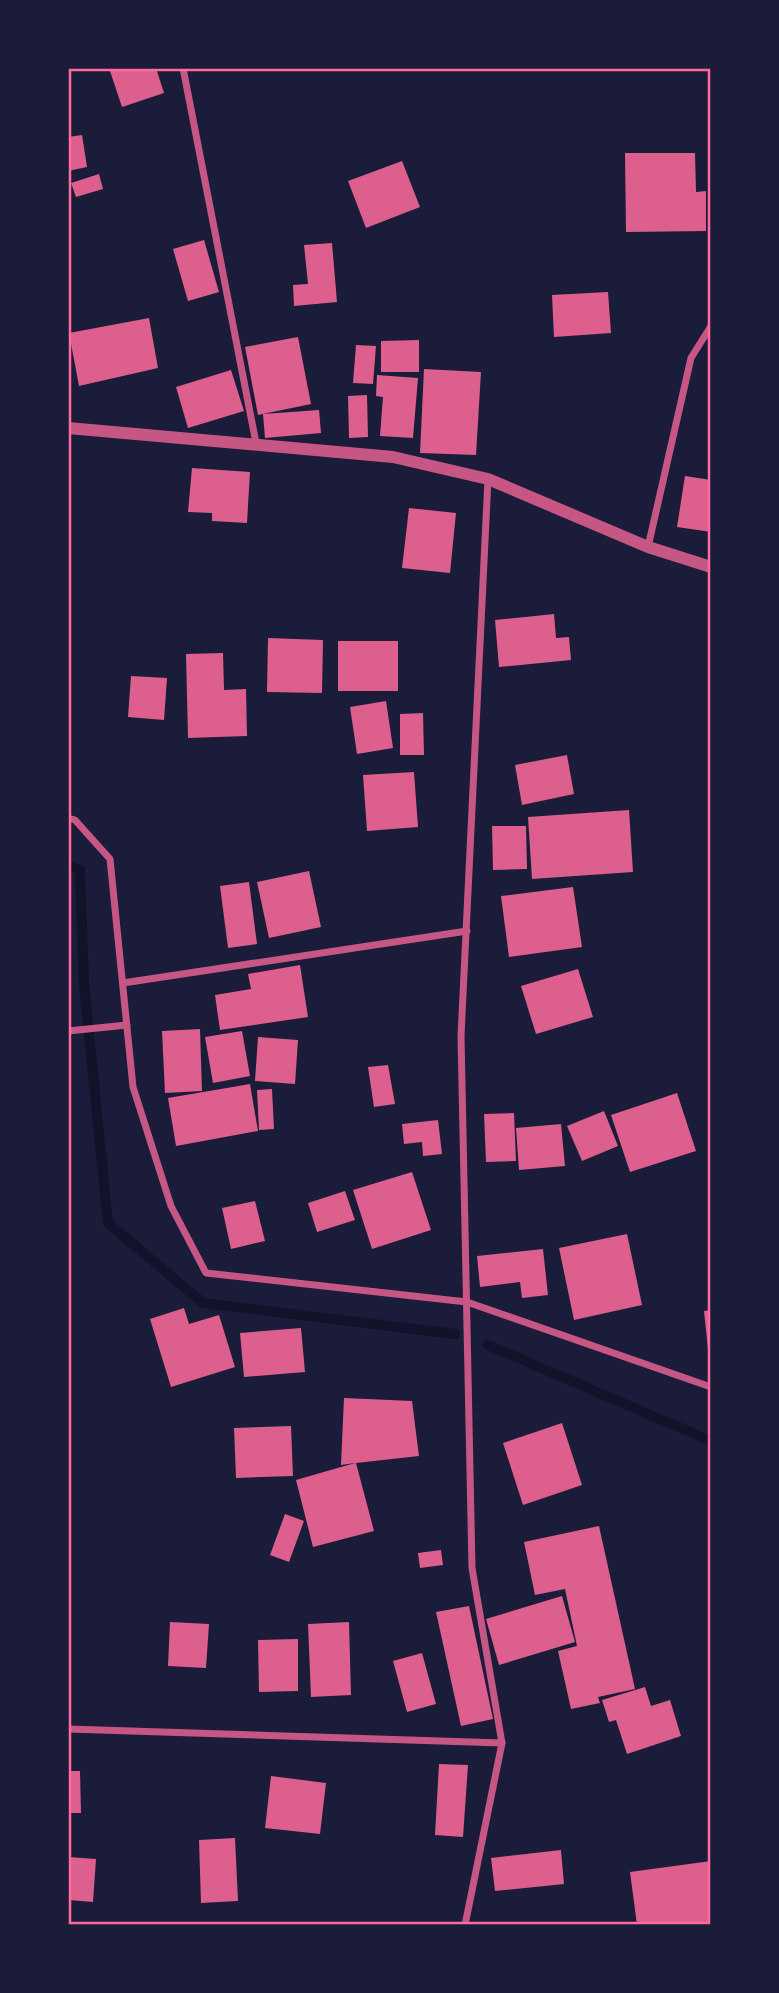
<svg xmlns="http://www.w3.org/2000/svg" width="779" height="1993" font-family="'Space Grotesk',sans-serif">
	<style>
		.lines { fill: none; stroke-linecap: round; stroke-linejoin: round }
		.stream { stroke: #12122b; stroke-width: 10 }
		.building { fill: #dd5f8e }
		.minor { stroke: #c65784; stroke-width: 7 }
		.tertiary { stroke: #c65784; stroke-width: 12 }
		.neatline { fill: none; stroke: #ff6b9d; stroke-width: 2.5 }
	</style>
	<rect width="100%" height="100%" fill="#1b1b3a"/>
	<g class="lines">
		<g class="stream">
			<path d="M68 865 80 870 84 984 108 1223 203 1303 455 1334"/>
			<path d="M488 1345 711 1441"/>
		</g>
	</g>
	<g class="building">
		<path d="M109 68H156L164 93 122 107Z"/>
		<path d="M82 135 87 167 68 171V137Z"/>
		<path d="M625 153H695L696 192 706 191V231L626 232Z"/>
		<path d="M402 161 420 207 366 228 348 181Z"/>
		<path d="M99 174 103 189 76 197 71 183Z"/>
		<path d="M204 240 219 292 188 301 173 249Z"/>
		<path d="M332 243 337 302 294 306 293 285 308 284 304 245Z"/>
		<path d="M608 292 611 333 554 337 552 295Z"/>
		<path d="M149 318 158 368 79 386 69 333Z"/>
		<path d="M298 337 311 404 258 415 245 347Z"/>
		<path d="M419 340V372H381V341Z"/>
		<path d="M356 345 376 346 373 384 353 383Z"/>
		<path d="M424 369 481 372 476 455 420 453Z"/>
		<path d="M231 370 244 411 188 428 176 387Z"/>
		<path d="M377 375 418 378 413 438 380 436 383 397 376 396Z"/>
		<path d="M367 395 368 437 349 438 348 396Z"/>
		<path d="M319 410 321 433 265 438 263 414Z"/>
		<path d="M192 468 250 472 247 523 212 521V513L188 512Z"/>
		<path d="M685 476 711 480V532L677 527Z"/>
		<path d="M409 508 456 513 450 573 402 568Z"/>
		<path d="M554 614 556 638 569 637 571 660 499 667 495 620Z"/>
		<path d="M268 638 323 640 322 693 267 692Z"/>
		<rect x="338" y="641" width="60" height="50"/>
		<path d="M223 653 224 690 246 689 247 736 188 738 186 654Z"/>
		<path d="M131 676 167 678 164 720 128 717Z"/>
		<path d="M386 701 393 748 357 754 350 707Z"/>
		<path d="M423 713 424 755H400V714Z"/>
		<path d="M567 755 574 794 522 805 515 765Z"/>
		<path d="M414 772 418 827 367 831 363 775Z"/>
		<path d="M629 810 633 872 532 879 528 817Z"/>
		<path d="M492 826H526L527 869 493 870Z"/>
		<path d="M309 871 321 927 269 938 257 882Z"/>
		<path d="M249 882 257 944 228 948 220 886Z"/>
		<path d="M573 887 582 947 509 957 501 896Z"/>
		<path d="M300 965 308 1017 220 1030 215 995 251 989 248 974Z"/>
		<path d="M578 969 593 1017 536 1034 521 986Z"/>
		<path d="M200 1029 202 1091 165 1093 162 1031Z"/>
		<path d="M242 1031 250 1076 213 1083 205 1037Z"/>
		<path d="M258 1037 298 1040 295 1084 255 1081Z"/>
		<path d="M388 1065 395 1104 374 1107 368 1067Z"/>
		<path d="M250 1084 258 1131 176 1146 168 1098Z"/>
		<path d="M272 1089 274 1129 259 1130 257 1090Z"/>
		<path d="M677 1093 696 1151 630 1172 611 1115Z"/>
		<path d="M604 1111 618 1146 582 1161 567 1126Z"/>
		<path d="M514 1113 516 1161 486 1162 484 1114Z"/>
		<path d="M438 1120 442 1154 423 1156 422 1142 404 1144 402 1124Z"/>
		<path d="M561 1124 565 1166 519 1170 516 1128Z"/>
		<path d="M412 1172 431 1230 372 1249 353 1190Z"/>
		<path d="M345 1191 355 1220 317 1232 308 1203Z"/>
		<path d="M255 1201 265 1241 231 1249 222 1208Z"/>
		<path d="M627 1234 642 1305 574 1320 559 1248Z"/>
		<path d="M543 1249 548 1295 522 1298 520 1282 480 1287 477 1256Z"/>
		<path d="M184 1308 189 1324 219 1315 235 1367 171 1387 150 1319Z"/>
		<path d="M711 1310V1359H709L704 1311Z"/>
		<path d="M301 1328 305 1372 244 1377 240 1333Z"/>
		<path d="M344 1398 412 1401 419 1456 356 1463 374 1531 313 1547 296 1480 355 1463 341 1465Z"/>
		<path d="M562 1423 582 1485 523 1505 503 1443Z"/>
		<path d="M291 1426 293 1476 236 1478 234 1428Z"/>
		<path d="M285 1514 304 1521 289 1562 270 1555Z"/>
		<path d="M599 1526 635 1689 598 1697 600 1703 571 1709 558 1651 577 1646 565 1589 535 1595 524 1542Z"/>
		<path d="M441 1550 443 1565 420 1568 418 1553Z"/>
		<path d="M562 1596 575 1642 499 1665 486 1619Z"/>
		<path d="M469 1606 493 1719 461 1726 436 1612Z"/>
		<path d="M170 1622 209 1624 206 1668 168 1666Z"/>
		<path d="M349 1622 351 1695 311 1697 308 1624Z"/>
		<path d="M298 1639V1691L259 1692 258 1640Z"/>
		<path d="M422 1653 436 1704 407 1712 393 1661Z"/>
		<path d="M645 1687 651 1706 670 1700 681 1736 627 1754 616 1720 609 1722 602 1700Z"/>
		<path d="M439 1764 468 1765 463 1837 435 1835Z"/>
		<path d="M68 1771H80L81 1813H68Z"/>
		<path d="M271 1776 326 1783 320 1834 265 1828Z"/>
		<path d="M235 1838 238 1901 201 1903 199 1840Z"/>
		<path d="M561 1850 564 1884 495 1891 491 1858Z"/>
		<path d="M68 1857 96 1859 93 1902 68 1900Z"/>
		<path d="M711 1861V1925H637L630 1872Z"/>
	</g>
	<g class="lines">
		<g class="minor">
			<path d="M183 68 256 443"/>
			<path d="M648 547 691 358 711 326"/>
			<path d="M68 818 75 820 110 859 133 1087 171 1206 206 1273 467 1302 711 1387"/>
			<path d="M123 983 467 931"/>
			<path d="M68 1031 127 1025"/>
			<path d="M68 1729 502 1743"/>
			<path d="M465 1925 502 1743 472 1568 461 1036 488 479"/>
		</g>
		<path class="tertiary" d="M68 428 393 457 488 479 648 547 711 567"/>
	</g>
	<rect width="779" height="1993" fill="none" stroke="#1b1b3a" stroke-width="140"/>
	<rect x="70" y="70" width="639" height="1853" class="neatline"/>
</svg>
